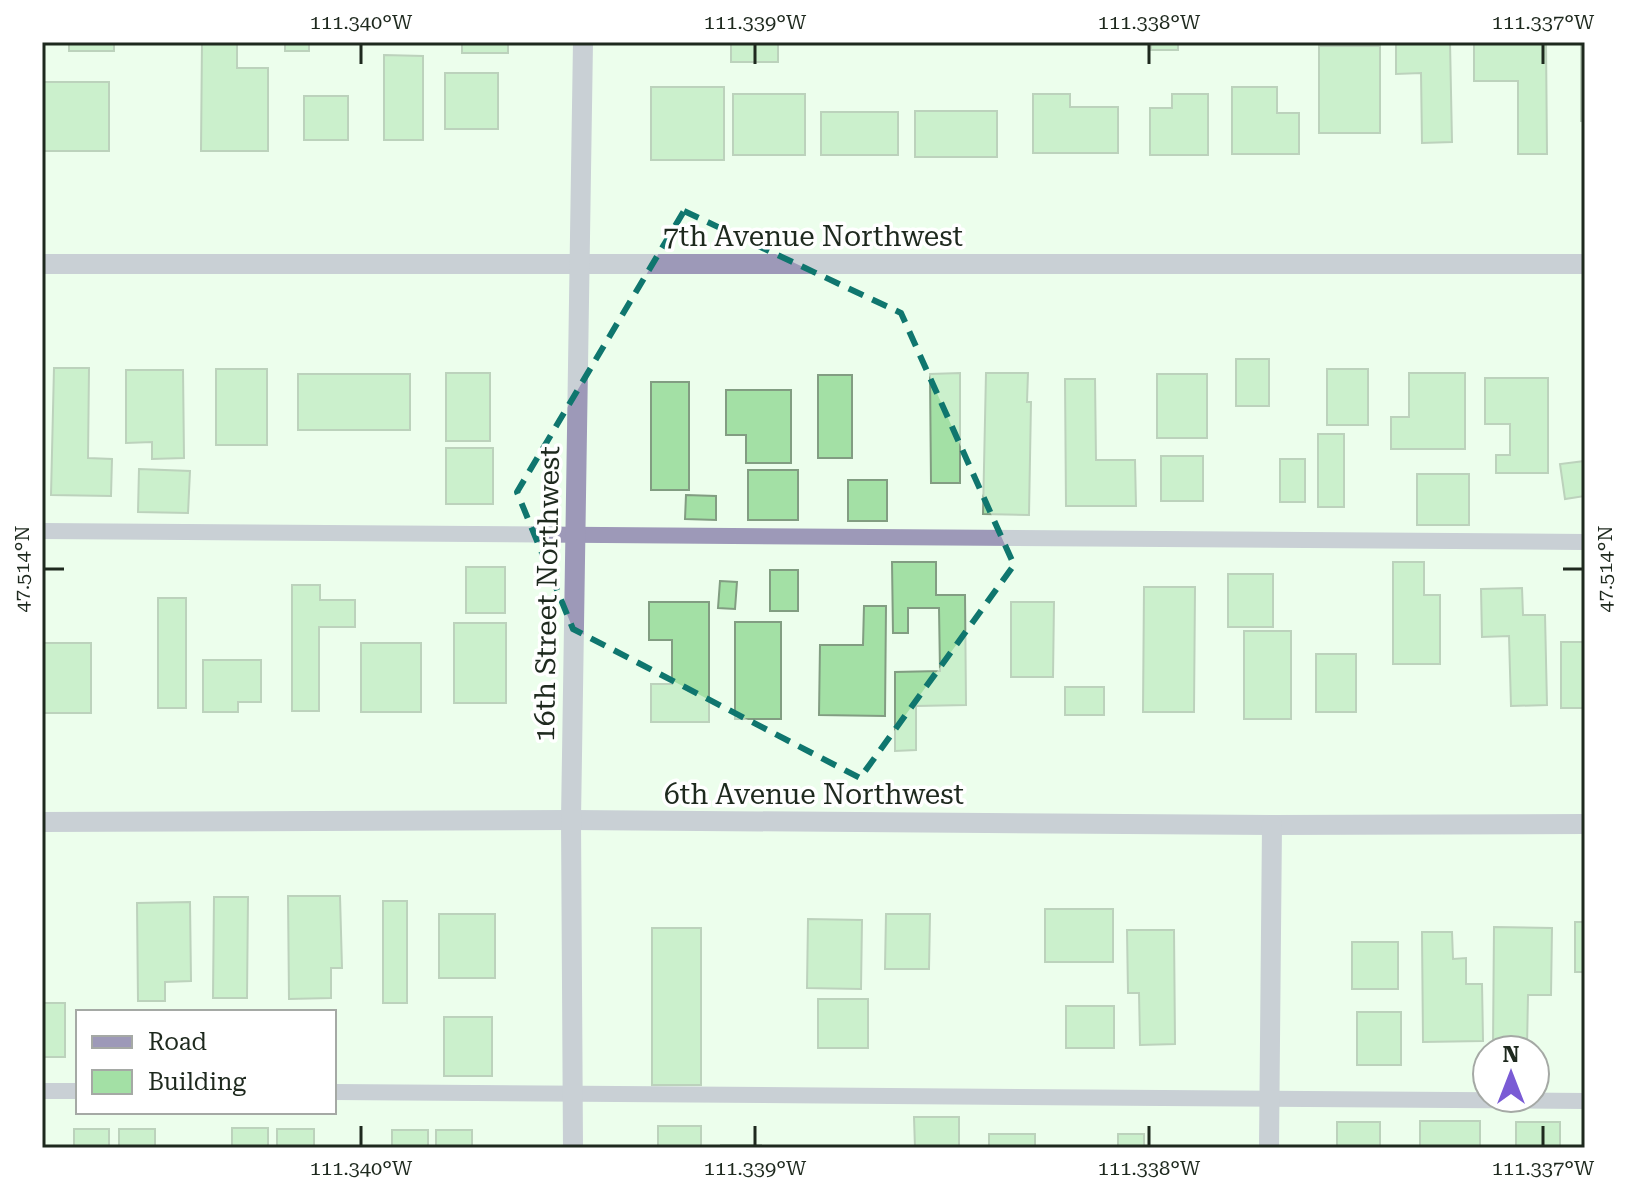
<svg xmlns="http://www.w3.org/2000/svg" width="1627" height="1190" font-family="'Roboto Serif',serif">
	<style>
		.building { fill: #a3e0a5; stroke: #829d82; stroke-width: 2 }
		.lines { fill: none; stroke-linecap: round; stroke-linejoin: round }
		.lane { stroke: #9d99b8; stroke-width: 16 }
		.street { stroke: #9d99b8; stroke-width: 20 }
		.marked { fill: none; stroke: #0f766e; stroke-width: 6; stroke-dasharray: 16 10; stroke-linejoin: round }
		.ticks { fill: none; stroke: #1e291e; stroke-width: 3 }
		.labels { text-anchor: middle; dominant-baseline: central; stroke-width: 7; stroke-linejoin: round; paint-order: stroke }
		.street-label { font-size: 28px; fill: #1e291e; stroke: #fff }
		.neatline { fill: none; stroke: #1e291e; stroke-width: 3 }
		.ticks-label { font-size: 20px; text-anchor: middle; fill: #1e291e }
	</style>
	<rect width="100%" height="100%" fill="#ecfeec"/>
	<g class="building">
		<rect x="69" y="42" width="45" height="9"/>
		<path d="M202 42H237V68H268V151H201Z"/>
		<rect x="285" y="42" width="24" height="9"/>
		<rect x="462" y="42" width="46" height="11"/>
		<rect x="731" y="42" width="47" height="20"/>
		<rect x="1151" y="42" width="27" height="8"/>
		<path d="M1396 42H1450L1452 142 1422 143 1421 73 1396 74Z"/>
		<path d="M1474 42H1546L1547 154H1518V81H1474Z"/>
		<rect x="1581" y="42" width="4" height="79"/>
		<rect x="1319" y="46" width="61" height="87"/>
		<path d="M384 55 423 56V140H384Z"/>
		<rect x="445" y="73" width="53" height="56"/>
		<rect x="43" y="82" width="66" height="69"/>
		<rect x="651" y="87" width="73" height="73"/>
		<path d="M1232 87H1277V113H1299V154H1232Z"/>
		<rect x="733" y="94" width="72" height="61"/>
		<path d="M1033 94H1070V107H1118V153H1033Z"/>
		<path d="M1172 94H1208V155H1150V108H1172Z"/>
		<rect x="304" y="96" width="44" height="44"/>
		<rect x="915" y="111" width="82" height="46"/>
		<rect x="821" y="112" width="77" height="43"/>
		<rect x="1236" y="359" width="33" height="47"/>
		<path d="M54 368H89L88 458 112 459 111 496 51 495Z"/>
		<rect x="216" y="369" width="51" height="76"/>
		<rect x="1327" y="369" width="41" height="56"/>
		<path d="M126 370H183L184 458 152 459V442L126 443Z"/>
		<rect x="446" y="373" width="44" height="68"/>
		<path d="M960 373V483H931L930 374Z"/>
		<path d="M986 373H1028L1027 402H1031L1029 515 983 514Z"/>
		<path d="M1409 373H1465V449H1391V417H1409Z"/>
		<rect x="298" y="374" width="112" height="56"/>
		<rect x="1157" y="374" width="50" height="64"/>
		<rect x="818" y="375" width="34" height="83"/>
		<path d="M1485 378H1548V473H1496V455H1510V424H1485Z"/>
		<path d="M1065 379H1095L1096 460H1135L1136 506H1066Z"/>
		<rect x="651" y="382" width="38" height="108"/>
		<path d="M726 390H791V463H746V435H726Z"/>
		<rect x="1318" y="434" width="26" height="73"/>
		<rect x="446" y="448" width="47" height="56"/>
		<rect x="1161" y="456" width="42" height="45"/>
		<rect x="1280" y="459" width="25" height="43"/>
		<path d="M1585 461V496L1565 499 1560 464Z"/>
		<path d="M139 469 190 471 188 513 138 512Z"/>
		<rect x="748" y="470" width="50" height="50"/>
		<rect x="1417" y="474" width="52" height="51"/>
		<rect x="848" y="480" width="39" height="41"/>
		<path d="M686 495 716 496V520L685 519Z"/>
		<path d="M892 562H936V595H965L966 705 916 706V750L895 751V672L940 671 939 608H908V633H893Z"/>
		<path d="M1393 562H1424V595H1440V664H1393Z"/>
		<rect x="466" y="567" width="39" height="46"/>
		<rect x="770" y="570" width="28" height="41"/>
		<rect x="1228" y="574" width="45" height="53"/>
		<path d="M720 581 737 582 735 609 718 608Z"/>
		<path d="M292 585H320V600H355V627H319V711H292Z"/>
		<path d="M1144 587H1195L1194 712H1143Z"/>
		<path d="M1522 588 1523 615H1545L1547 705 1511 706 1509 636 1482 637 1481 589Z"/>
		<rect x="158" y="598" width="28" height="110"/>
		<path d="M649 602H709V722H651V684H672V640H649Z"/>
		<path d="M1011 602H1054L1053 677H1011Z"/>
		<path d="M864 606H886L885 716 819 715 820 645H863Z"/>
		<rect x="735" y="622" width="46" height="97"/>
		<rect x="454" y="623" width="52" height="80"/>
		<rect x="1244" y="631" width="47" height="88"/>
		<rect x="1561" y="642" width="24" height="66"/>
		<rect x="43" y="643" width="48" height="70"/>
		<rect x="361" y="643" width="60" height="69"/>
		<rect x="1316" y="654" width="40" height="58"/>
		<path d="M203 660H261V702H238V712H203Z"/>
		<rect x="1065" y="687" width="39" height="28"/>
		<path d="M288 896H340L342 968H331V998L289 999Z"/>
		<path d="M214 897H248L247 998H213Z"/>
		<rect x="383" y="901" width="24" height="102"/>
		<path d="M190 902 191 981 165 982V1001H138L137 903Z"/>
		<rect x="1045" y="909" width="68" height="53"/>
		<rect x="439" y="914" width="56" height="64"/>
		<path d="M886 914H930L929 969H885Z"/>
		<path d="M808 919 862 920 861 989 807 988Z"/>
		<rect x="1575" y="922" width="10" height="50"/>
		<path d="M1494 927 1552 928 1551 995H1528L1527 1047 1493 1046Z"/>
		<rect x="652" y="928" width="49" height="157"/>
		<path d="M1127 930H1174L1175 1044 1140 1045 1139 993H1128Z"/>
		<path d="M1422 932H1452L1453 959 1466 958V984H1482L1483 1041 1423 1042Z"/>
		<rect x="1352" y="942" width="46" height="47"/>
		<rect x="818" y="999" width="50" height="49"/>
		<rect x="42" y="1003" width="23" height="54"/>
		<rect x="1066" y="1006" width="48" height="42"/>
		<rect x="1357" y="1012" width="44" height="53"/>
		<rect x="444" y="1017" width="48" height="59"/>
		<path d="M914 1117H959V1148H915Z"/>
		<rect x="1420" y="1121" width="60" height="27"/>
		<rect x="1337" y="1122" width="43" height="26"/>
		<rect x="1516" y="1122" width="44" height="26"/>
		<rect x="658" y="1126" width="43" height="22"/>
		<rect x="232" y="1128" width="36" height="20"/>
		<rect x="74" y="1129" width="35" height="19"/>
		<rect x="119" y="1129" width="36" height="19"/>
		<rect x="277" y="1129" width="37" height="19"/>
		<rect x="392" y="1130" width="36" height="18"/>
		<rect x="436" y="1130" width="36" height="18"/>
		<rect x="989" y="1134" width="46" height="14"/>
		<rect x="1118" y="1134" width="26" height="14"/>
		<rect x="721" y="1145" width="40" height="3"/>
	</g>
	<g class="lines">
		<g class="lane">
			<path d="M42 531 1585 542"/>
			<path d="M42 1091H78"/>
			<path d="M334 1092 1585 1101"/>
		</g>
		<g class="street">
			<path d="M42 264H1585"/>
			<path d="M42 822 571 820 1272 825 1585 824"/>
			<path d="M573 1148 571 820 583 42"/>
			<path d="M1269 1148 1272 825"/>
		</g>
	</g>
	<path d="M0 0H1627V1190H0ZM684 211 901 313 1014 565 860 778 573 629 517 492Z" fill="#ecfeec" fill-opacity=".55" fill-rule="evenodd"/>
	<path class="marked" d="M684 211 901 313 1014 565 860 778 573 629 517 492Z"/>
	<path class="ticks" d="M361 44V64M755 44V64M1149 44V64M1543 44V64M44 569H64M1563 569H1583M361 1126V1146M755 1126V1146M1149 1126V1146M1543 1126V1146"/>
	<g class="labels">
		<g class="street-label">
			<text x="813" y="236">7th Avenue Northwest</text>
			<text transform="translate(547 594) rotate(-89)">16th Street Northwest</text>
			<text x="814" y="794">6th Avenue Northwest</text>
		</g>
	</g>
	<rect width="1627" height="1190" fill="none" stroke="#ffffff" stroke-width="88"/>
	<rect x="76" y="1010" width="260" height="104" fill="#ffffff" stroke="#a5a9a5" stroke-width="2"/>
	<rect x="92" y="1036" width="40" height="12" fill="#9d99b8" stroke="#a5a9a5" stroke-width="2"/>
	<text x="148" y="1050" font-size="24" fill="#1e291e">Road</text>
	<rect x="92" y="1070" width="40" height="24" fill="#a3e0a5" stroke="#a5a9a5" stroke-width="2"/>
	<text x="148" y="1090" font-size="24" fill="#1e291e">Building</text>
	<g transform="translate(1511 1074)"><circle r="38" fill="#ffffff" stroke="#a5a9a5" stroke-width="2"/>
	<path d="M0-6L14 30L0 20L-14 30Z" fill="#7a5bd5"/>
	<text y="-12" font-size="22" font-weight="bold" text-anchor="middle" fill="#1e291e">N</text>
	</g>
	<rect x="44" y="44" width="1539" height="1102" class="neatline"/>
	<g class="ticks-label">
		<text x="361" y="29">111.340°W</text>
		<text x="755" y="29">111.339°W</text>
		<text x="1149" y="29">111.338°W</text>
		<text x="1543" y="29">111.337°W</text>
		<text transform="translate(22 569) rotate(-90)" y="7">47.514°N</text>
		<text transform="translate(1605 569) rotate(-90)" y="7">47.514°N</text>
		<text x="361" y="1175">111.340°W</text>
		<text x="755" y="1175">111.339°W</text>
		<text x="1149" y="1175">111.338°W</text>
		<text x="1543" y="1175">111.337°W</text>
	</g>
</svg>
